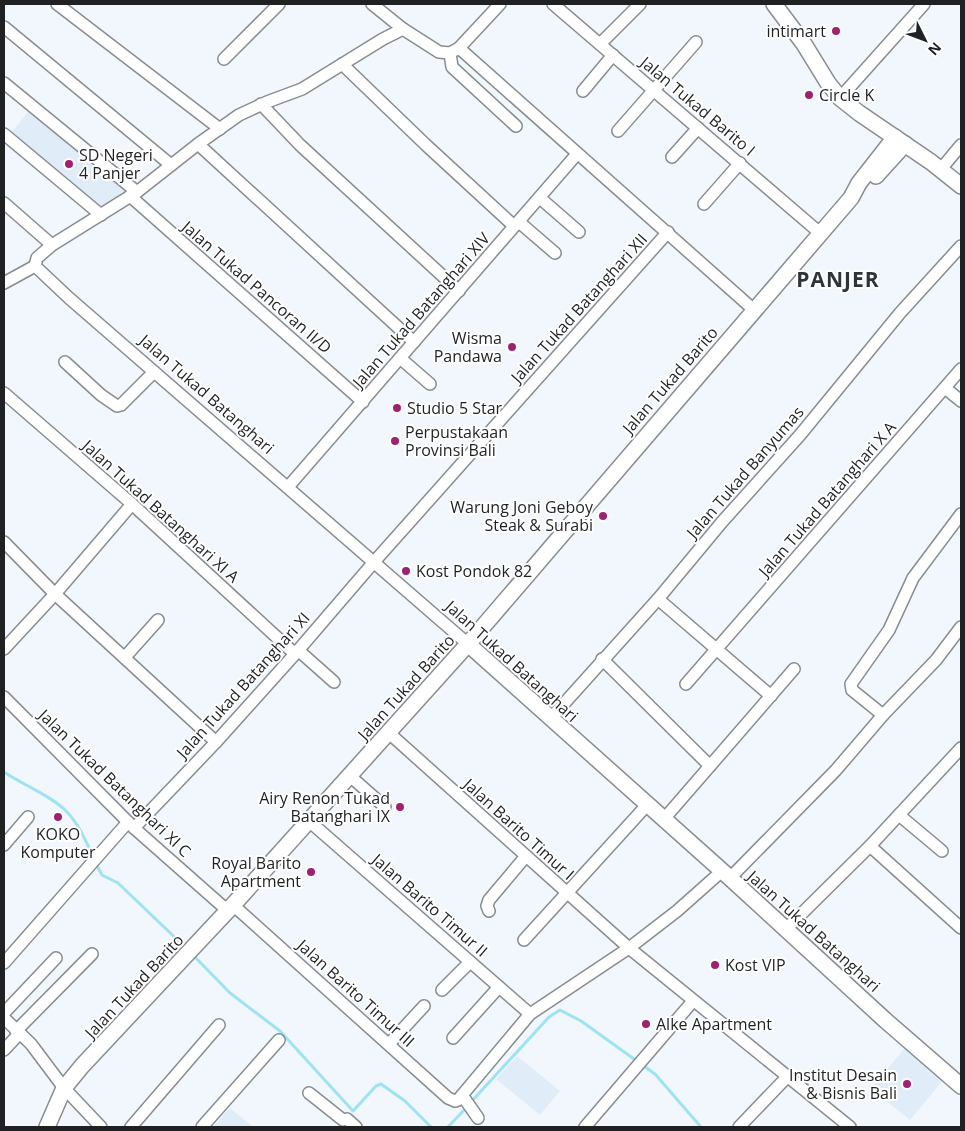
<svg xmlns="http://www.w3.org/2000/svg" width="965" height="1131" font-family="'Open Sans',sans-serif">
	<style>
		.built { fill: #e0edf8 }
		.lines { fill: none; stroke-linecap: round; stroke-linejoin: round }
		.stream { stroke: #9de3f5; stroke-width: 3 }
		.street-casing { stroke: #888d92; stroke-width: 14 }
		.secondary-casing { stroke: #888d92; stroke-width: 18 }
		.street { stroke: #fff; stroke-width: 11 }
		.secondary { stroke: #fff; stroke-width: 15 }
		.poi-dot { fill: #a02071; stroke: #fff; stroke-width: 2 }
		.labels { text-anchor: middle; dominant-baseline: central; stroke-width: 4; stroke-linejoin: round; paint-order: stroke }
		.poi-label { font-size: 16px; fill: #1f2123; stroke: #fff; text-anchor: start }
		.street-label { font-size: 16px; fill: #1f2123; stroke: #fff }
		.district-label { font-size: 21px; font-weight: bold; letter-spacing: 1px; fill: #2f3438; stroke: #fff }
	</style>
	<rect width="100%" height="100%" fill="#f1f7fc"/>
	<g class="built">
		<path d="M29 111 130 193 101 212 9 135Z"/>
		<path d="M905 1048 944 1079 910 1120 871 1089Z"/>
		<path d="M517 1056 560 1091 540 1115 496 1079Z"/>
		<path d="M230 1108 253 1127H213Z"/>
	</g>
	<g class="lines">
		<g class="stream">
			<path d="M4 772C23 785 50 795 66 811 79 824 86 842 94 858"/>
			<path d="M96 864 102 875 118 883 187 949"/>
			<path d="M193 955 230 993 280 1031 353 1111 376 1086 381 1084 405 1101 431 1127"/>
			<path d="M471 1102 549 1017 560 1010 581 1021 655 1074 701 1127"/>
			<path d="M448 1127 467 1107"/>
		</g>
		<defs>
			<g id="street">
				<path d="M57 4 220 129"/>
				<path d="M372 4 403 29 439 52 450 53 459 48 500 4"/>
				<path d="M553 4 820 233"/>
				<path d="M4 27 171 165"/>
				<path d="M600 44 640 4"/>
				<path d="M459 48 754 310"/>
				<path d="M450 53 452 67 516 126"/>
				<path d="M224 59 279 4"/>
				<path d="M342 64 426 145 514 226"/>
				<path d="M4 83 137 192"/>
				<path d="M583 91 613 55"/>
				<path d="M840 98 924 4"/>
				<path d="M261 104 300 145 459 291"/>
				<path d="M618 131 696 42"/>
				<path d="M4 134 101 215"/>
				<path d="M198 144 414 342"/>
				<path d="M672 157 698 128"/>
				<path d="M941 169 961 145"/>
				<path d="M130 196 363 402"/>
				<path d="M540 198 579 232"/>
				<path d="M4 203 52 245"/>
				<path d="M704 204 740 163"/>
				<path d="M519 222 555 253"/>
				<path d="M35 266 69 298 468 644"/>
				<path d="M35 266 37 258 52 245 137 192 198 144 239 115 267 102 302 89 383 39 403 29"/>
				<path d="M4 283 35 266"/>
				<path d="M400 358 430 384"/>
				<path d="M65 362 101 395 117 406 121 405 154 372"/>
				<path d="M945 388 961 401"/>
				<path d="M4 393 132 504 295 654"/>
				<path d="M288 487 577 154"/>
				<path d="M4 542 55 594 216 742"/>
				<path d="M658 599 771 696"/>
				<path d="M4 649 55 594 132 504"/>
				<path d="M298 650 334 682"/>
				<path d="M125 657 158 620"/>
				<path d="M602 659 710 766"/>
				<path d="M686 684 961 369"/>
				<path d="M4 697 134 828 228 911"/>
				<path d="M883 715 852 690 851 684 889 630 913 578 961 514"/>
				<path d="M551 718 658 599 722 522 800 435 900 313 961 246"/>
				<path d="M389 733 629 948 850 1127"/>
				<path d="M350 776 385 807"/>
				<path d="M899 815 942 851"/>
				<path d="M664 819 794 669"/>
				<path d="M309 821 530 1014"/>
				<path d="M134 828 216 742 295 654 374 562 668 232"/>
				<path d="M4 845 28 817"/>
				<path d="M870 846 961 928"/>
				<path d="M730 878 836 770 883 715 936 660 961 627"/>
				<path d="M233 905 448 1098 455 1101 458 1100 530 1014 629 948 677 911 722 871"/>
				<path d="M489 911 487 906 489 900 526 856"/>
				<path d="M785 930 870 846 961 748"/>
				<path d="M524 940 647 805"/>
				<path d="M4 963 128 822"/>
				<path d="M442 990 470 962"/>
				<path d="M4 1013 56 958"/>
				<path d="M4 1018 31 1044 64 1088 101 1127"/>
				<path d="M16 1031 92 954"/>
				<path d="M453 1038 499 987"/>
				<path d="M389 1044 424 1006"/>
				<path d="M4 1050 19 1034"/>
				<path d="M309 1093 343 1120 347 1119 356 1127"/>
				<path d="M462 1095 478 1118"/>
				<path d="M131 1127 219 1025"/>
				<path d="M202 1127 279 1040"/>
				<path d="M585 1127 693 1001"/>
				<path d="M739 1127 787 1077"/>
			</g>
			<g id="secondary">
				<path d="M774 4 804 44 828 83 840 98 859 113 931 162 961 186"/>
				<path d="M876 176 905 144"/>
				<path d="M468 644 730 878 885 1020 961 1086"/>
				<path d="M47 1127 64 1088 82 1066 233 905 468 644 851 198 859 183 895 137"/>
			</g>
		</defs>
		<use href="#street" class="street-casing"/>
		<use href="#secondary" class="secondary-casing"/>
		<use href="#street" class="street"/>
		<use href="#secondary" class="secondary"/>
	</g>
	<g class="poi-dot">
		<circle cx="836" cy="31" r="5"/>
		<circle cx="809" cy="95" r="5"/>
		<circle cx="69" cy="164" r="5"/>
		<circle cx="512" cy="347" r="5"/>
		<circle cx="397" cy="408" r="5"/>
		<circle cx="395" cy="441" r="5"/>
		<circle cx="603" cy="516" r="5"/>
		<circle cx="406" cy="571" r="5"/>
		<circle cx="400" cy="807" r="5"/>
		<circle cx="58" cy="817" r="5"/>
		<circle cx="311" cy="872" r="5"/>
		<circle cx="715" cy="965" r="5"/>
		<circle cx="646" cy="1024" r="5"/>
		<circle cx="907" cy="1084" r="5"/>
	</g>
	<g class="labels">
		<g class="poi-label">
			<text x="826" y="31" text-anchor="end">intimart</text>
			<text x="819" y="95">Circle K</text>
			<text x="79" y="155">SD Negeri<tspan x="79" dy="18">4 Panjer</tspan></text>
			<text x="502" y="338" text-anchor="end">Wisma<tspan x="502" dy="18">Pandawa</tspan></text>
			<text x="407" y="408">Studio 5 Star</text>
			<text x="405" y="432">Perpustakaan<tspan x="405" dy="18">Provinsi Bali</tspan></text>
			<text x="593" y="507" text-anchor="end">Warung Joni Geboy<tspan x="593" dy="18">Steak &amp; Surabi</tspan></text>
			<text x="416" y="571">Kost Pondok 82</text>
			<text x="390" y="798" text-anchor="end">Airy Renon Tukad<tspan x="390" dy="18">Batanghari IX</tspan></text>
			<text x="58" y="834" text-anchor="middle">KOKO<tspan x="58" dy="18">Komputer</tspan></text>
			<text x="301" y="863" text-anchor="end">Royal Barito<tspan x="301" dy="18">Apartment</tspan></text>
			<text x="725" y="965">Kost VIP</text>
			<text x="656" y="1024">Alke Apartment</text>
			<text x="897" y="1075" text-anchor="end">Institut Desain<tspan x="897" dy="18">&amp; Bisnis Bali</tspan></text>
		</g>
		<g class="street-label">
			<text transform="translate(698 106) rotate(40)">Jalan Tukad Barito I</text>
			<text transform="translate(257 287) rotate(41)">Jalan Tukad Pancoran II/D</text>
			<text transform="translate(579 308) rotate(-48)">Jalan Tukad Batanghari XII</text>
			<text transform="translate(421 310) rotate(-49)">Jalan Tukad Batanghari XIV</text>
			<text transform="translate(670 380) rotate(-49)">Jalan Tukad Barito</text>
			<text transform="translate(207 394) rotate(41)">Jalan Tukad Batanghari</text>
			<text transform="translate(745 472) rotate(-49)">Jalan Tukad Banyumas</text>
			<text transform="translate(827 499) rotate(-49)">Jalan Tukad Batanghari X A</text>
			<text transform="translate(161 511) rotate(42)">Jalan Tukad Batanghari XI A</text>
			<text transform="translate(512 661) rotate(42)">Jalan Tukad Batanghari</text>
			<text transform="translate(243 685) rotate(-48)">Jalan Tukad Batanghari XI</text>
			<text transform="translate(406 687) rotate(-48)">Jalan Tukad Barito</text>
			<text transform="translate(115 783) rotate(44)">Jalan Tukad Batanghari XI C</text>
			<text transform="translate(519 829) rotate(42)">Jalan Barito Timur I</text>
			<text transform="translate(430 905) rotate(41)">Jalan Barito Timur II</text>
			<text transform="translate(814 931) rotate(42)">Jalan Tukad Batanghari</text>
			<text transform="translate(134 986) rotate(-47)">Jalan Tukad Barito</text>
			<text transform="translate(356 993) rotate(42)">Jalan Barito Timur III</text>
		</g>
		<g class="district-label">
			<text x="838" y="279">PANJER</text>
		</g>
	</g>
	<rect width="965" height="1131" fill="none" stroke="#1f2123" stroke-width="10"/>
	<g transform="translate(925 40) rotate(132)" stroke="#ffffff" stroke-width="4" paint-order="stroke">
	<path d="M0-4L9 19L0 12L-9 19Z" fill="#1f2123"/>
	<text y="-8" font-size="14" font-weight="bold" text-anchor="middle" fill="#1f2123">N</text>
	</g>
</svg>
